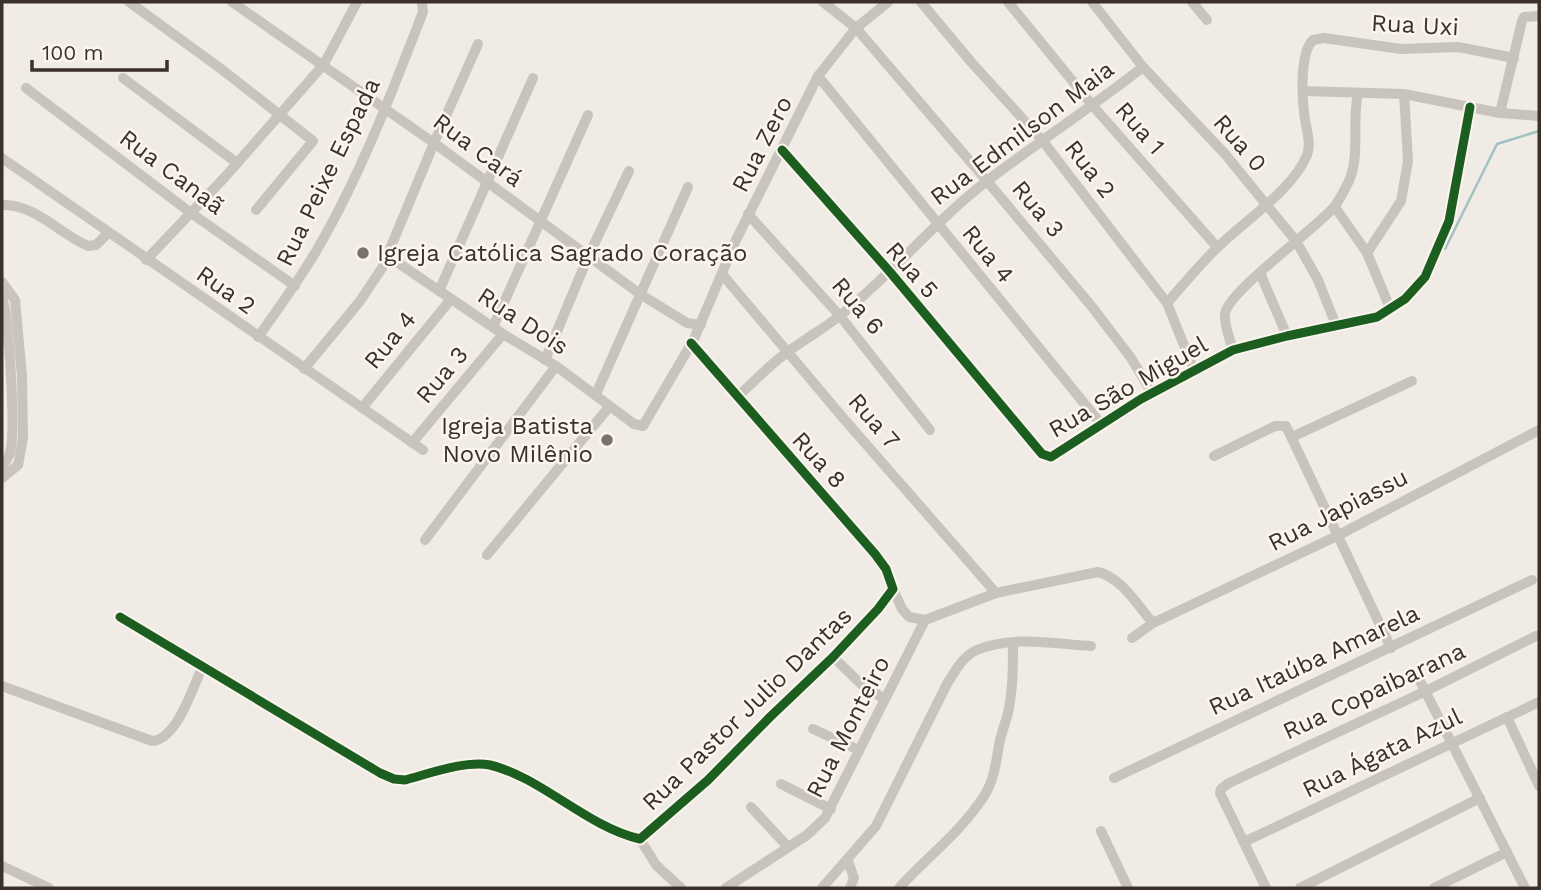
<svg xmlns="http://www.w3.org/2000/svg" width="1541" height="890" font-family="'Work Sans',sans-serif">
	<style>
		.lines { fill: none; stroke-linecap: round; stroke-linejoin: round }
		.stream { stroke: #a1c2c1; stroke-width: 2.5 }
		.minor { stroke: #c9c3be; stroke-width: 10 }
		.cycleway-casing { stroke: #fbf5ee; stroke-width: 13 }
		.cycleway { stroke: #1b5e20; stroke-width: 9 }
		.poi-dot { fill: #7a716c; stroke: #fbf5ee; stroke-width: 2.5 }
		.labels { text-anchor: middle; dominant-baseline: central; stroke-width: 5; stroke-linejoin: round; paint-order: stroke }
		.street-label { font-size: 24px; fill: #3b302b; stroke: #fbf5ee }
		.poi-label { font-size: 24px; fill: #3b302b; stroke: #fbf5ee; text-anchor: start }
	</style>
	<rect width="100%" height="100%" fill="#f0ebe5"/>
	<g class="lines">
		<path class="stream" d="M1445 249 1497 144 1539 131"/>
		<g class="minor">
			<path d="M129 2 220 68 313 141 256 210"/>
			<path d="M232 2 434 143 640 294 687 323 701 325"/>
			<path d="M823 2 856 28 987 181 1093 308 1131 358 1152 393"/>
			<path d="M921 2 972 63 1042 140 1167 303 1194 370"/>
			<path d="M1008 2 1093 106 1217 247"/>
			<path d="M1092 2 1143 67 1225 154 1296 241 1318 280 1336 325"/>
			<path d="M1192 2 1207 20"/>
			<path d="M818 76 1101 424"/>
			<path d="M123 78 237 163"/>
			<path d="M26 88 191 213 295 286"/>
			<path d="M1303 91 1404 94 1500 113 1539 116"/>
			<path d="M1500 113 1522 21 1524 17 1539 16"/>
			<path d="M782 150 890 272 1042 454 1051 457 1141 399 1233 350 1287 336 1377 317 1405 299 1425 277 1449 221 1470 107"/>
			<path d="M2 158 423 450"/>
			<path d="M2 205C33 203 60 234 88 246L96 245 108 233"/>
			<path d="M1335 207 1367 253 1390 308"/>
			<path d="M748 214 840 316 930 430"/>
			<path d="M1367 253 1401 201 1408 161 1404 94"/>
			<path d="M388 256 503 334 556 366 634 424 643 426 694 339 735 242 818 76 856 28 888 2"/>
			<path d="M146 260 225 177 324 64 357 2"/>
			<path d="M1260 273 1287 336"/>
			<path d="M722 274 844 419 996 593"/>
			<path d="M2 282 15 300 22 376 23 438 18 465 2 478"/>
			<path d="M439 291 533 78"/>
			<path d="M2 298C9 313 16 435 10 452 9 458 5 462 2 466"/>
			<path d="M1167 303C1184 284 1200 264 1218 247 1244 221 1293 190 1307 155 1312 142 1305 126 1304 112 1302 95 1300 52 1313 40L1324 38 1401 49 1458 47 1514 58"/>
			<path d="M493 327 588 115"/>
			<path d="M258 337C279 308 300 279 318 248 361 174 392 92 423 12L422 2"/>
			<path d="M1233 350C1230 339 1224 326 1225 314 1228 291 1317 228 1335 206 1339 200 1343 193 1346 187 1362 159 1351 125 1358 93"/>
			<path d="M545 360 588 257 629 171"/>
			<path d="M304 369 360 301 382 268 434 143 478 44"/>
			<path d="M596 394 688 187"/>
			<path d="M737 397C754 382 770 364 789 351 806 338 825 328 842 314 893 273 935 221 987 181 1038 142 1092 107 1143 67"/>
			<path d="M362 408 451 299"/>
			<path d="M1292 437 1412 381"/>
			<path d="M412 443 503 334"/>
			<path d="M1214 456 1275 426H1286L1391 648"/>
			<path d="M425 540 556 366"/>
			<path d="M487 555 609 407"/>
			<path d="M893 589 902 609 909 617 925 620 996 593 1098 572C1121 577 1138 606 1153 623"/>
			<path d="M120 617 380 773 394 779 405 780C428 774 466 760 490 765 541 777 587 827 640 839L708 780 770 717 833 657 878 609 893 589 886 569 875 554 691 343"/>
			<path d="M1132 638 1153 623 1337 536 1539 430"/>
			<path d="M833 657 860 683 884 699"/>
			<path d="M1417 675 1525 888"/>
			<path d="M2 686 152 741C177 739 192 689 202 668"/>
			<path d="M1507 717 1539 786"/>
			<path d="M813 729 859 750"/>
			<path d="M1114 778 1532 580"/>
			<path d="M781 784 831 809"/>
			<path d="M751 807 788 847"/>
			<path d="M1101 831 1128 888"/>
			<path d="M640 839 656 865 681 888"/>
			<path d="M1244 842 1539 702"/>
			<path d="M848 861 854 878 850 888"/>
			<path d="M2 866 49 888"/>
			<path d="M726 888 807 835 825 818 925 620"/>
			<path d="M822 888 876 826 948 682C956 670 963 656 977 650 1011 635 1056 644 1091 646"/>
			<path d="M899 888C927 857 961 832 984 796 994 781 996 762 999 745 1001 734 1005 724 1008 713 1013 690 1013 666 1013 643"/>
			<path d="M1266 888 1220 793 1221 789 1229 783 1426 691 1536 636"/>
			<path d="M1300 888 1480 798"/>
			<path d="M1434 888 1507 852"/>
		</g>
		<defs>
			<g id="cycleway">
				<path d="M782 150 890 272 1042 454 1051 457 1141 399 1233 350 1287 336 1377 317 1405 299 1425 277 1449 221 1470 107"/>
				<path d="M120 617 380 773 394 779 405 780C428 774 466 760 490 765 541 777 587 827 640 839L708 780 770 717 833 657 878 609 893 589 886 569 875 554 691 343"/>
			</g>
		</defs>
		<use href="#cycleway" class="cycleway-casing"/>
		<use href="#cycleway" class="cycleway"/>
	</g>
	<g class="poi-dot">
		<circle cx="363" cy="253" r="7"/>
		<circle cx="607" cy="440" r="7"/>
	</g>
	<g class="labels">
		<g class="street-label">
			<text transform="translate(1415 25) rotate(3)">Rua Uxi</text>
			<text transform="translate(1140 128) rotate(49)">Rua 1</text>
			<text transform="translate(1022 133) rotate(-37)">Rua Edmilson Maia</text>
			<text transform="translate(1240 143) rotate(49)">Rua 0</text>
			<text transform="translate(762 144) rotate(-63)">Rua Zero</text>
			<text transform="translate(478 150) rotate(37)">Rua Cará</text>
			<text transform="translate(1090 169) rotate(52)">Rua 2</text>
			<text transform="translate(172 172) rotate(37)">Rua Canaã</text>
			<text transform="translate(328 172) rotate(-64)">Rua Peixe Espada</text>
			<text transform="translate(1038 209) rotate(50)">Rua 3</text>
			<text transform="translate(988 254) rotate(51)">Rua 4</text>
			<text transform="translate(912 270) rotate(49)">Rua 5</text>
			<text transform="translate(226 290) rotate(35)">Rua 2</text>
			<text transform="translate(858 306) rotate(50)">Rua 6</text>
			<text transform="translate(523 321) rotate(33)">Rua Dois</text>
			<text transform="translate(390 340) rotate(-51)">Rua 4</text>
			<text transform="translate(442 375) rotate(-50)">Rua 3</text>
			<text transform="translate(1128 387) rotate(-30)">Rua São Miguel</text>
			<text transform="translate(874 421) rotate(49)">Rua 7</text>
			<text transform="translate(819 460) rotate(48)">Rua 8</text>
			<text transform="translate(1338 510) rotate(-27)">Rua Japiassu</text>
			<text transform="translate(1314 660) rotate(-25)">Rua Itaúba Amarela</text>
			<text transform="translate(1374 691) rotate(-25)">Rua Copaibarana</text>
			<text transform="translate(747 709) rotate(-44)">Rua Pastor Julio Dantas</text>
			<text transform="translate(848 727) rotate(-63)">Rua Monteiro</text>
			<text transform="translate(1382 753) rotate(-26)">Rua Ágata Azul</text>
		</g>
		<g class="poi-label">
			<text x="377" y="253">Igreja Católica Sagrado Coração</text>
			<text x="593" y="426" text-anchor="end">Igreja Batista<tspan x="593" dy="28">Novo Milênio</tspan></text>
		</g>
	</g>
	<rect width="1541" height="890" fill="none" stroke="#3b302b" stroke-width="7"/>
	<path d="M32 60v10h135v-10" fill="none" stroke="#3b302b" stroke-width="3.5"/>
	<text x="42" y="60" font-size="21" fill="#3b302b" stroke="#fbf5ee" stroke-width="5" paint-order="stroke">100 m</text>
</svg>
